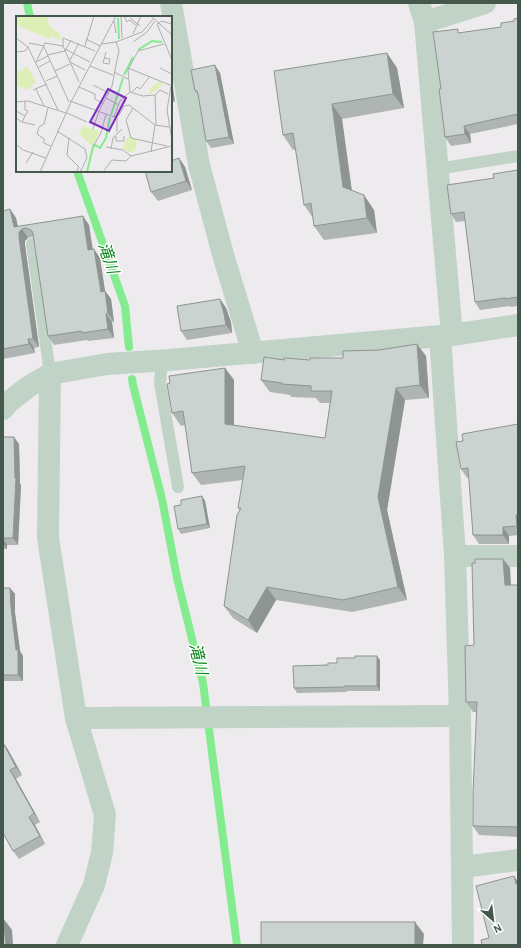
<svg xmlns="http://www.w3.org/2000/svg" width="521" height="948" font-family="'Alegreya Sans','Noto Sans JP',sans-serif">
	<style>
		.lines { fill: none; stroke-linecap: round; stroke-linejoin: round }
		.stream { stroke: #83ec8e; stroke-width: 8 }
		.service { stroke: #c1d3c7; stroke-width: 12 }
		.minor { stroke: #c1d3c7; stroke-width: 22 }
		.tertiary { stroke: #c1d3c7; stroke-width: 22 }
		.wall { fill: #aeb5b2 }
		.shaded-wall { fill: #8d9491 }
		.building { fill: #cad3cf; stroke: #8d9491 }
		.labels { text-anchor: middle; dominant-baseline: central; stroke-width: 3; stroke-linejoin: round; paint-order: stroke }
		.water-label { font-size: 16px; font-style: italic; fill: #0b8719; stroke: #fff }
		.inset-river { fill: none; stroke: #83ec8e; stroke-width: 2 }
		.inset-road { fill: none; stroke: #aab0ad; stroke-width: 1 }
		.view { fill: #7b2cbf; fill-opacity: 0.15; stroke: #7b2cbf; stroke-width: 2 }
		.inset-edge { fill: none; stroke: #44584b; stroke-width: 2 }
	</style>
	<rect width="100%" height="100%" fill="#eeebee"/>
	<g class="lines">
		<g class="stream">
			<path d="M27 3 30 17"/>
			<path d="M77 171 125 306 129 347"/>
			<path d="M132 379 133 385 162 499 177 578 203 683 237 945"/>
		</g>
		<g class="service">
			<path d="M437 169 518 156"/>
			<path d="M32 244 50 374"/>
			<path d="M162 361 160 383 178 487"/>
		</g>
		<g class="minor">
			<path d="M171 3 199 165 224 258 253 353"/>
			<path d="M419 3 425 22 452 335"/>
			<path d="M425 22 485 3"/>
			<path d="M440 336 455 556 460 716 463 945"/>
			<path d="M50 374 48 538 76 718 105 815 102 853 94 885 67 945"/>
			<path d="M455 556H518"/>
			<path d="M76 718 460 716"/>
			<path d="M462 867 518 860"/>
		</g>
		<path class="tertiary" d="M3 409 10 401 28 387 50 374 107 364 169 360 452 335 518 325"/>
	</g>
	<g class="wall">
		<path d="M518 18V124L470 134 471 143 451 146 445 137 441 89 460 33 501 27 514 21Z"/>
		<path d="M387 53 397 68 404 108 342 119 352 190 374 210 377 233 324 240 314 226 313 218 304 205 296 149 293 150 283 135Z"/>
		<path d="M220 73 234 144 211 148 206 141 198 95 195 91Z"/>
		<path d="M171 81 172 82 175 102H171Z"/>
		<path d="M179 158 185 167 192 190 158 201 151 192Z"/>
		<path d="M518 170V306L511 307 510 306 480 310 475 302 465 221 456 222 451 214 494 178Z"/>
		<path d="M10 209 16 218 18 227 89 225 93 250 100 258 105 291 111 299 114 322H112L114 338 88 341 87 340 54 345 48 336 34 237H31L28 238 25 241V245L39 347 34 348 35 353 3 359V211Z"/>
		<path d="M220 299 226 308 231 322 232 333 187 340 181 331Z"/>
		<path d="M426 356 429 398 405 400 387 510 407 600 352 612 276 600 257 633 233 618 224 606 240 510 238 508 243 480 201 485 192 473 185 425 181 426 172 413 225 368 234 380V425L325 438 330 403H320L316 398 291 397 290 395 270 392 261 380 284 360H310Z"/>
		<path d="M518 424V535L509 536V544H479L473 535 469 477 467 478 461 469 463 441Z"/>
		<path d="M3 437 19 444 20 484 21 485 18 545H7V549H3Z"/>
		<path d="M202 496 205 501 210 528 181 534 178 529 181 505Z"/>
		<path d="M503 559 510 568 511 585H518V837L479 835 473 826 477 712H473L466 702 474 645Z"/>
		<path d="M3 588H10L15 594V613L20 651 23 656V681H3Z"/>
		<path d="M380 660V691H347V692L297 693 294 688 328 665 337 663Z"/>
		<path d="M7 748 22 775 16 779 40 822 35 825 45 844 19 859 13 851Z"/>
	</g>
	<g class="shaded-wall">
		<path d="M387 53 397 68 404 108 393 94Z"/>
		<path d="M215 65 220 73 234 144 229 137Z"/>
		<path d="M171 81 172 82 175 102 172 97 171 91Z"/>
		<path d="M332 104 342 119 353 201 343 187Z"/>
		<path d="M464 126 470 134 471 143 465 134Z"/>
		<path d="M179 158 185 167 192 190 186 181Z"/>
		<path d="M364 195 374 210 377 233 367 218Z"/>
		<path d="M10 209 16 218 19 232 22 229 28 238 25 241V245L39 347 33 339 14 227Z"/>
		<path d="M83 216 89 225 94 259 88 250Z"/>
		<path d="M94 249 100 258 105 291 111 299 114 322 108 313 101 292Z"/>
		<path d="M220 299 226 308 231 322 232 333 226 325Z"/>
		<path d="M106 314 112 322 114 338 108 329Z"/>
		<path d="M28 339 34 348 35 353 29 344Z"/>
		<path d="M417 344 426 356 429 398 420 385Z"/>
		<path d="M225 368 234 380V437L225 424Z"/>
		<path d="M396 388 405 400 387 510 407 600 398 587 378 497Z"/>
		<path d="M14 437 19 444 20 484 21 485 18 545 13 538 15 478Z"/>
		<path d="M202 496 205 501 210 528 207 524Z"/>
		<path d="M516 515 518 517V527L517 526Z"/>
		<path d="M503 527 509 536V544L503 535Z"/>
		<path d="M3 539 7 545V549L3 543Z"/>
		<path d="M503 559 510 568 511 594 505 585Z"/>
		<path d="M267 587 276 600 257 633 248 620Z"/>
		<path d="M10 588 15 594V613L20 651 23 656V681L18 675 11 607Z"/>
		<path d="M377 656 380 660V691L377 686Z"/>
		<path d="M3 742 7 748 22 775 16 767Z"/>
		<path d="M10 770 16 779 40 822 34 813Z"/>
		<path d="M29 817 35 825 45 844 40 836Z"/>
		<path d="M514 876 518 882V887L516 884Z"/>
		<path d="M3 918 12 930 13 945H6Z"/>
		<path d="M415 922 424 934 423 945H415Z"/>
	</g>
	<g class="building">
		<path d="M518 18V114L499 118 464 126 465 134 445 137 439 89H441L433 32 458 29V33L501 27V23L514 21V19Z"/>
		<path d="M387 53 393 94 332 104 343 187 364 195 367 218 314 226 311 203 304 205 293 133 283 135 274 71Z"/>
		<path d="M215 65 229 137 206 141 198 94 197 91H195L191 70Z"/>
		<path d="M179 158 186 181 151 192 145 171H171V161Z"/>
		<path d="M518 170V297L505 299V298L475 302 464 212 451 214 447 185 494 178 493 174Z"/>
		<path d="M10 209 14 227 83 216 88 250 94 249 101 292 105 291 108 313 106 314 108 329 82 333V331L48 336 33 234 32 231 29 229 25 228 22 229 19 232V237L33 339H28L29 344 3 349V211Z"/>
		<path d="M220 299 224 314 226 325 181 331 177 306Z"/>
		<path d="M417 344 420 385 396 388 378 497 398 587 343 600 267 587 248 620 224 606 237 515 241 508H238L245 466 192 473 183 411 172 413 167 384 170 383 169 376 225 368V424L325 438 332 391H311V386L282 384V383L261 380 264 357 284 360V358L310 360V358H343V351L379 350Z"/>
		<path d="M518 424V515H516L517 526 503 527V535H473L468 468 461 469 456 442 463 441 462 434Z"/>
		<path d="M3 437H14L15 478H16L13 538H3Z"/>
		<path d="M202 496 207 524 178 529 174 506 181 505V500Z"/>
		<path d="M475 559H503L505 585H518V827L473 826V792L477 702H466L465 646 474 645 472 563H475Z"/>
		<path d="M3 588H10L11 607 16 650 18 649V675H3Z"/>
		<path d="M355 656H377V686H344V687L294 688 293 666 328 665V663H337V658H355Z"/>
		<path d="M3 743 16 767 10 770 34 813 29 817 40 836 13 851 3 833Z"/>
		<path d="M514 876 516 884 518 883V945H482L481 940 489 938 476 886Z"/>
		<path d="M3 918 6 945H3Z"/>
		<rect x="261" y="922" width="154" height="23"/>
	</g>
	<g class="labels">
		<g class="water-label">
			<text transform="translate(108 258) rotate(71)">滝川</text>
			<text transform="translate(198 659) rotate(77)">滝川</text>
		</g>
	</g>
	<g transform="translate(16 16)">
		<rect width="156" height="156" fill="#eeebee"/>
		<path d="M0 0H30L35 12 42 16 45 24 35 20 34 23 6 12 0 7ZM9 50H11L20 66 11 74 0 69V53L6 56ZM143 65 147 67 145 71 133 79 134 73ZM67 110 84 115 76 130 63 118ZM112 120 121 124 119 135 112 136 107 132Z" fill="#deeeb7"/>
		<path class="inset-river" d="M102 2 103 23M122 34 136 25 146 26M108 59 117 41M95 99 107 62M71 156 77 131 79 129 84 132 90 122 94 101"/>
		<path class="inset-road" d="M105 0 106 22M108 0 111 6 113 4 120 9M135 0 156 19M114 2 124 10M98 5 100 17M156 8 146 5 141 8 156 44M117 18 125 0M0 22 12 31M70 23 84 30M117 26 131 16 139 5M13 27 28 30M86 28 100 26M69 30 78 0M28 31 53 86M49 33 74 46M0 36 9 35 12 31 42 94M31 39 49 35 55 24M89 42 94 43 93 48 87 47 90 36M20 46 29 27 47 30M20 46 32 40M53 46 63 27M54 46 69 54M74 50 97 59M23 51 34 45M112 52 154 69M144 52 156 58M39 55 54 48M98 56 112 63M156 64 151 94 156 124M30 65 41 60M63 66 47 30V22L79 35M77 69 93 77M63 71 79 78V83L87 88M20 73 28 90M17 74 31 68M114 76 112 54 122 35 148 28M114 76 127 80 139 79 144 74 152 78M115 77 121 71 124 73 134 60M139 79 140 109M90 82 103 89M9 85V94L12 95 9 100M54 85 98 101 103 99 108 90 113 89 139 109 153 111M0 86 12 85 50 97M32 92 28 108 23 111 21 118 28 123V127L35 130M117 92 110 104 115 122 151 130M0 95 9 100 6 106 0 102M83 95 96 70 103 34 100 26 126 16 137 3M51 97 71 106M98 101 104 85 114 76M6 106 19 109M77 113 83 95M41 115 69 133 71 142 64 156M101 116V101M100 120V125H108V120M53 121 51 139 63 151 60 156M0 128 7 134 30 142M77 130 85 117 90 98M90 131 107 134 115 140M95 133 97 122 106 113M135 136 139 109M10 147 17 136M24 156 55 86 100 0M87 156 96 144 110 145 115 140 156 130"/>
		<path class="view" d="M92 73 110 82 93 115 74 106Z"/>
		<rect width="156" height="156" class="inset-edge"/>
	</g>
	<rect width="521" height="948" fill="none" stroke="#44584b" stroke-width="8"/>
	<g transform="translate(493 920) rotate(152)" stroke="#ffffff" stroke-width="3" paint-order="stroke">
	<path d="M0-3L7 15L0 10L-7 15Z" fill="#44584b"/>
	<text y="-6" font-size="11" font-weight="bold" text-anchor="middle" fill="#44584b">N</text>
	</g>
</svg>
